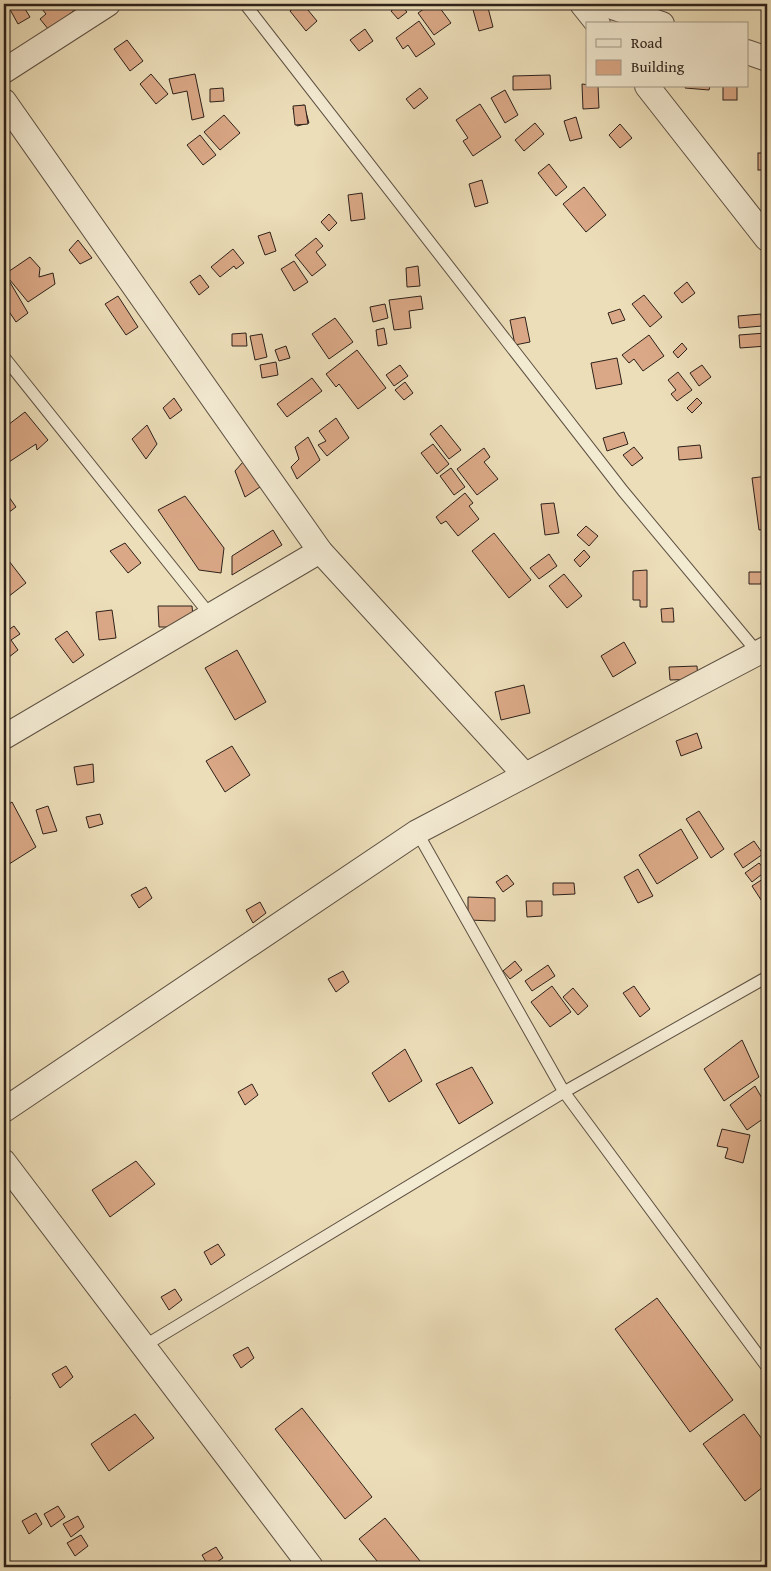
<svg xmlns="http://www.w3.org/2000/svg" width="771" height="1571" font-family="'Gentium Book Plus',serif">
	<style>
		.building { fill: #daa886; stroke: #2d211a }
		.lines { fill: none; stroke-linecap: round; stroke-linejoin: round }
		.lane-casing { stroke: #5d5042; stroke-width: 13 }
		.street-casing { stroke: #5d5042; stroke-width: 26 }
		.lane { stroke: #f3ead2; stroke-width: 11 }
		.street { stroke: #f3ead2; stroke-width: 24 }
	</style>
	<rect width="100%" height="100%" fill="#ecdeb9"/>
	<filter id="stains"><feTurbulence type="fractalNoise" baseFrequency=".004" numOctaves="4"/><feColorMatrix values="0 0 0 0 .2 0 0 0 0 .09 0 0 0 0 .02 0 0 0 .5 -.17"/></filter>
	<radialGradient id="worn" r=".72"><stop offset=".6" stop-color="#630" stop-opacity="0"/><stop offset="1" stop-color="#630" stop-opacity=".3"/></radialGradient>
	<g class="building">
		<path d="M7 4H22L30 17 18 24Z"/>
		<path d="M38 4H72L76 9 49 30 40 19 46 14Z"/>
		<path d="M299 4H303L317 21 306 31 290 11Z"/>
		<path d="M400 4 407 12 398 19 391 11Z"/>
		<path d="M431 4H437L451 23 434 35 418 13Z"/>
		<path d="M480 4H487L493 27 479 31 472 6Z"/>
		<path d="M419 21 435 44 416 57 408 45 403 49 396 38Z"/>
		<path d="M365 29 373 41 359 51 350 40Z"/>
		<path d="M127 40 143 61 130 71 114 49Z"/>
		<path d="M151 74 168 94 156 104 140 84Z"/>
		<path d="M195 74 204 117 192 120 187 91 173 94 169 79Z"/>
		<path d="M550 75 551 89 513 90V76Z"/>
		<path d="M582 84 598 86 599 108 583 109Z"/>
		<path d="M686 86H710L709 90 685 88Z"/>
		<rect x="723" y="86" width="14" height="14"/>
		<path d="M223 88 224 101 210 102V89Z"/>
		<path d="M420 88 428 98 414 109 406 99Z"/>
		<path d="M505 90 518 115 505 123 491 98Z"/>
		<path d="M480 104 501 137 473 156 463 141 468 138 456 120Z"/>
		<path d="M304 105 309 123 297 126 293 108Z"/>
		<path d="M305 105 308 124 295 125 293 106Z"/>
		<path d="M224 115 240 133 220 150 204 132Z"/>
		<path d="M576 117 582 138 570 141 564 121Z"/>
		<path d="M535 123 544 134 524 151 515 140Z"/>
		<path d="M620 124 632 138 620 148 609 135Z"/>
		<path d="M200 135 216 155 203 165 187 145Z"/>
		<rect x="758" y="153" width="9" height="17"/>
		<path d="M549 164 567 187 556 196 538 173Z"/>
		<path d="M482 180 488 203 475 207 469 184Z"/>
		<path d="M584 187 606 215 586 232 563 204Z"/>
		<path d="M362 193 365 219 351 221 348 195Z"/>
		<path d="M329 214 337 223 329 231 321 222Z"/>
		<path d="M270 232 276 251 265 255 258 236Z"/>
		<path d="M316 238 323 246 316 252 326 265 312 276 295 255Z"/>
		<path d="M78 240 92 258 80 264 69 250Z"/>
		<path d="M233 249 244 263 236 269 234 266 220 277 211 267Z"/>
		<path d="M30 257 40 268 39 277 53 273 55 284 28 302 5 274Z"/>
		<path d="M294 261 308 282 294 291 281 269Z"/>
		<path d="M418 266 420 286 407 287 406 268Z"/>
		<path d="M4 272 28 313 16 322 4 304Z"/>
		<path d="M200 275 209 287 199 295 190 282Z"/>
		<path d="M687 282 695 293 682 303 674 293Z"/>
		<path d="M644 295 662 317 650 327 632 304Z"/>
		<path d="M118 296 138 327 126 335 105 304Z"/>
		<path d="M421 296 423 309 409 311 411 328 394 330 389 300Z"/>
		<path d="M385 304 388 318 373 322 370 307Z"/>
		<path d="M620 309 625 320 612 324 608 313Z"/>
		<path d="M761 314 762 326 739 328 738 316Z"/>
		<path d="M525 317 530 342 515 345 510 320Z"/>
		<path d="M335 318 353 342 329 359 312 334Z"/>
		<path d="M384 328 387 344 378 346 376 330Z"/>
		<path d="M246 333 247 346H232V334Z"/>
		<path d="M766 333 767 346 740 348 739 335Z"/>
		<path d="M262 334 267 357 255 360 250 336Z"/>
		<path d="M649 335 664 356 643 371 634 359 629 363 622 355Z"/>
		<path d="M682 343 687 349 678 358 673 352Z"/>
		<path d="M286 346 290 358 279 361 275 350Z"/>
		<path d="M357 350 386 388 358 409 339 384 336 387 326 374Z"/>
		<path d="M617 358 622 384 596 389 591 363Z"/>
		<path d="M276 362 278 375 262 378 260 365Z"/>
		<path d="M400 365 408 376 394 386 386 375Z"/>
		<path d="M702 365 711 377 699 386 690 373Z"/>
		<path d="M678 372 692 390 677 401 671 394 676 390 668 380Z"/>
		<path d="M312 378 322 391 287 417 277 404Z"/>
		<path d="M405 382 413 393 404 400 395 390Z"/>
		<path d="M174 398 182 410 170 419 163 408Z"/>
		<path d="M697 398 702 403 692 413 687 408Z"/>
		<path d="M25 412 48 440 37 450 36 444 6 464 4 428Z"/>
		<path d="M336 418 349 438 327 456 318 445 326 441 319 431Z"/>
		<path d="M147 425 157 444 146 459 132 439Z"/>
		<path d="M441 425 461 450 449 459 430 434Z"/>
		<path d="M624 432 628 444 607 451 603 438Z"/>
		<path d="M308 437 320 460 297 479 291 467 299 459 295 447Z"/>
		<path d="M433 444 449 464 437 474 421 453Z"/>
		<path d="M700 445 702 458 679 460 678 447Z"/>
		<path d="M634 447 643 458 632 466 623 455Z"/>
		<path d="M484 448 490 457 484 462 498 479 477 495 457 469Z"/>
		<path d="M243 462 260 487 245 497 235 471Z"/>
		<path d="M451 468 465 487 454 495 440 476Z"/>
		<path d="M767 476V529L759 530 752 478Z"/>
		<path d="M4 490 16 507 4 516Z"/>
		<path d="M465 493 473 503 469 506 479 519 458 536 446 521 441 524 436 517Z"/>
		<path d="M185 496 224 548 221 573 199 570 158 510Z"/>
		<path d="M554 503 559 533 545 535 541 504Z"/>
		<path d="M586 526 598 536 589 546 577 535Z"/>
		<path d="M273 530 282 545 232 575V556Z"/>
		<path d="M494 533 531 580 509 598 472 551Z"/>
		<path d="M125 543 141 563 128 573 110 551Z"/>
		<path d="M584 550 590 557 580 567 574 560Z"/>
		<path d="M549 554 557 566 539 579 530 568Z"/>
		<path d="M9 561 26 583 4 600V565Z"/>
		<path d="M647 570V607H640V600H633V571Z"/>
		<path d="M749 572H762L761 584H749Z"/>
		<path d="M564 574 582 596 567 608 549 586Z"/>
		<path d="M158 606H192L194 627H159Z"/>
		<path d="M673 608 674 622H662L661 609Z"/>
		<path d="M112 610 116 638 99 640 96 612Z"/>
		<path d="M14 626 20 634 11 640 18 650 4 661V633Z"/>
		<path d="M67 631 84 655 73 663 55 639Z"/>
		<path d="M624 642 636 663 613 677 601 656Z"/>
		<path d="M237 650 266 702 235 720 205 668Z"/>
		<path d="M697 666 698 679 670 680 669 667Z"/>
		<path d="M524 685 530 713 501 720 495 692Z"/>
		<path d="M697 733 702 748 681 756 676 741Z"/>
		<path d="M232 746 250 775 225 792 206 761Z"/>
		<path d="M93 764 94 782 77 785 74 767Z"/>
		<path d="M12 802 36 847 6 866 4 862V807Z"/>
		<path d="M48 806 57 831 43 834 36 810Z"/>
		<path d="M699 811 724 849 711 858 686 819Z"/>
		<path d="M100 814 103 824 89 828 86 817Z"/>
		<path d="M681 829 698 858 657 884 639 855Z"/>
		<path d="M754 841 763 854 743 868 734 854Z"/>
		<path d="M759 863 766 871 752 882 745 873Z"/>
		<path d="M638 869 653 896 638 903 624 877Z"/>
		<path d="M507 875 514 884 503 892 496 882Z"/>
		<path d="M766 877 767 905 765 906 752 886Z"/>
		<path d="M553 883H574L575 894 553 895Z"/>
		<path d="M146 887 152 898 139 908 131 895Z"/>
		<path d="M468 897 495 898V921L468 920Z"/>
		<path d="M526 901H542V916L527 917Z"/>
		<path d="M260 902 266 913 253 923 246 910Z"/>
		<path d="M515 961 522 970 510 979 503 971Z"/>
		<path d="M548 965 555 976 532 991 525 981Z"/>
		<path d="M343 971 349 982 336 992 328 979Z"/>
		<path d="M552 986 571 1012 550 1027 531 1002Z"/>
		<path d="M634 986 650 1009 640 1017 623 993Z"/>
		<path d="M573 988 588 1006 578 1015 563 997Z"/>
		<path d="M742 1040 759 1077 724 1101 704 1069Z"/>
		<path d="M405 1049 422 1081 389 1102 372 1073Z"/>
		<path d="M472 1067 493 1103 459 1124 436 1084Z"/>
		<path d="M252 1084 258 1095 245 1105 238 1092Z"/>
		<path d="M755 1086 767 1107V1116L747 1130 730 1105Z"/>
		<path d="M722 1129 750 1135 743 1163 725 1158 728 1148 717 1146Z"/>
		<path d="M136 1161 155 1184 110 1217 92 1190Z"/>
		<path d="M218 1244 225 1255 211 1265 204 1252Z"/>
		<path d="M175 1289 182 1300 169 1310 161 1297Z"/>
		<path d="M657 1298 733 1400 690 1432 615 1329Z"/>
		<path d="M248 1347 254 1358 241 1368 233 1355Z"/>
		<path d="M66 1366 73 1377 60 1388 52 1374Z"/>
		<path d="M4 1387 10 1398 4 1403Z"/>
		<path d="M302 1408 372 1497 345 1519 275 1429Z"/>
		<path d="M135 1414 154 1438 109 1471 91 1444Z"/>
		<path d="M744 1414 767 1446V1484L745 1501 703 1444Z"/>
		<path d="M58 1506 65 1517 51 1527 44 1514Z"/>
		<path d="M36 1513 42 1524 29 1534 22 1521Z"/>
		<path d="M78 1516 84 1527 71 1537 63 1524Z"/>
		<path d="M385 1518 425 1567H382L359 1539Z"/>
		<path d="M81 1535 88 1546 75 1556 67 1543Z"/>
		<path d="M216 1547 223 1558 209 1567 202 1555Z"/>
	</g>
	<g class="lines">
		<defs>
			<g id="lane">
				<path d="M245 4 623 491 758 653"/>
				<path d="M4 357 211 616"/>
				<path d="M417 832 564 1092 767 1367"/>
				<path d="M144 1346 564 1092 767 977"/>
			</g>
			<g id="street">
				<path d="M582 4 598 24"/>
				<path d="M603 4 662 24"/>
				<path d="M747 52 767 59"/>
				<path d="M4 71 108 4"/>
				<path d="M647 86 767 239"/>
				<path d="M4 101 320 551 524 774"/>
				<path d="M4 737 320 551"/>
				<path d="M4 1110 417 832 767 648"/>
				<path d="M4 1162 311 1567"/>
			</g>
		</defs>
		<use href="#lane" class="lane-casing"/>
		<use href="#street" class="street-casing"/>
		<use href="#lane" class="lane"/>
		<use href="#street" class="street"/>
	</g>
	<rect width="771" height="1571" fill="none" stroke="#ecdeb9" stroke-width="20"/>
	<rect x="5" y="5" width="761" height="1561" fill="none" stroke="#2d211a" stroke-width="2.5"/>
	<rect x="10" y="10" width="751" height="1551" fill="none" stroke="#2d211a"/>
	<rect x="586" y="22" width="162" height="65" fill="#f3ead2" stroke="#a49a88"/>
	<rect x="596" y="39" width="25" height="8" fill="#f3ead2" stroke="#a49a88"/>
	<text x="631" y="48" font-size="15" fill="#2d211a">Road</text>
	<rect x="596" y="60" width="25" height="15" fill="#daa886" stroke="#a49a88"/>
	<text x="631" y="72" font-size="15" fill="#2d211a">Building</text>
	<rect width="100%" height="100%" filter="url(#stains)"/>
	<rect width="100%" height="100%" fill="url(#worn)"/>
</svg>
